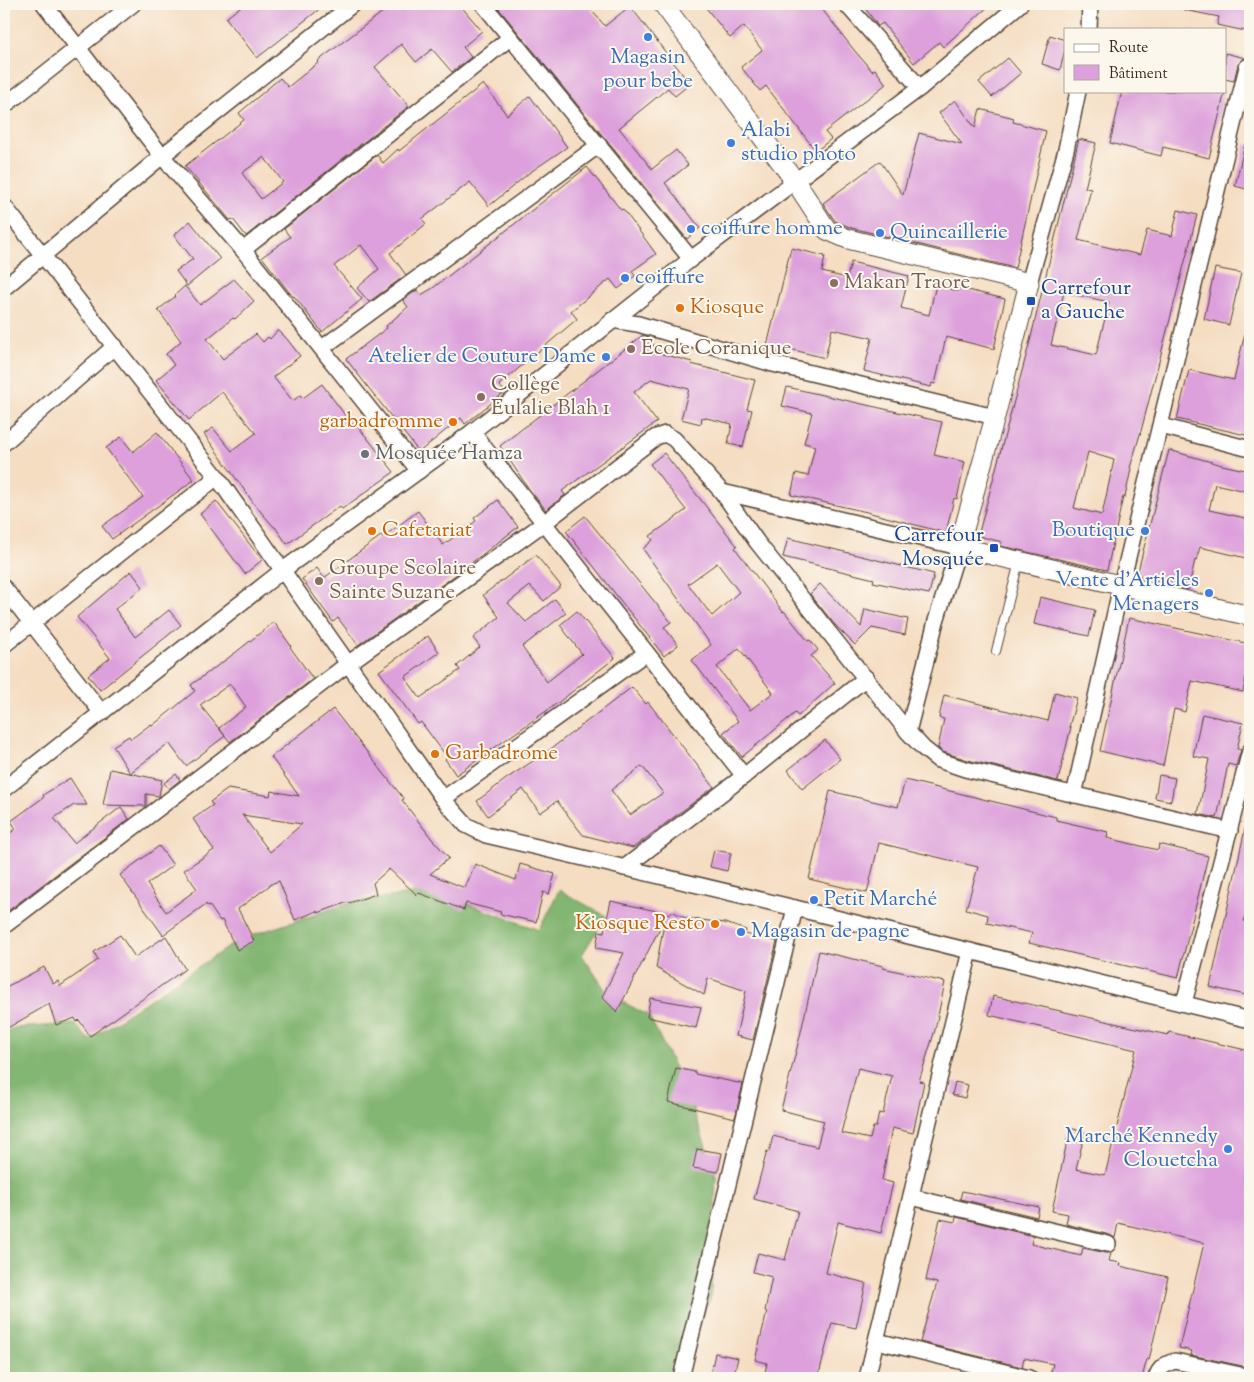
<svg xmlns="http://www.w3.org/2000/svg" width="1254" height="1382" font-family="'Sorts Mill Goudy',serif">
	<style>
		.forest { fill: #83b672; stroke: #5f7048 }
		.building { fill: #dda0dc; fill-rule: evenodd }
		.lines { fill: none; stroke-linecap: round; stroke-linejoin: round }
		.service-casing { stroke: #574537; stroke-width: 10 }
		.minor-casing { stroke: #574537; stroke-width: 18 }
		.tertiary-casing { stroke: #574537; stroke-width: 21 }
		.service { stroke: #fff; stroke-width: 8 }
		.minor { stroke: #fff; stroke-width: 15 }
		.tertiary { stroke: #fff; stroke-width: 19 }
		.shop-dot { fill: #3f7fe0; stroke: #fbf7ec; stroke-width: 2 }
		.education-dot { fill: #8d6e63; stroke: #fbf7ec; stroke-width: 2 }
		.transit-dot { fill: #1a4fb4; stroke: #fbf7ec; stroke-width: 2 }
		.food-dot { fill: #e8710a; stroke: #fbf7ec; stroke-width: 2 }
		.worship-dot { fill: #6b7280; stroke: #fbf7ec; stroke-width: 2 }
		.labels { text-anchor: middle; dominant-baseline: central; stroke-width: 4; stroke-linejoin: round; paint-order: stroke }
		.shop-label { font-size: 21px; fill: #366cbe; stroke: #fbf7ec; text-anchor: start }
		.education-label { font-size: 21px; fill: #785e54; stroke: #fbf7ec; text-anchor: start }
		.transit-label { font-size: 21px; fill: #164399; stroke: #fbf7ec; text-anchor: start }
		.food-label { font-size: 21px; fill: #c56008; stroke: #fbf7ec; text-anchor: start }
		.worship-label { font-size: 21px; fill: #5b616d; stroke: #fbf7ec; text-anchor: start }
	</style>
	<rect width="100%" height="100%" fill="#fbf7ec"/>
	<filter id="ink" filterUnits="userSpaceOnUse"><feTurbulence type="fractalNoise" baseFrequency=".02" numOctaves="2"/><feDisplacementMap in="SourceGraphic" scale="10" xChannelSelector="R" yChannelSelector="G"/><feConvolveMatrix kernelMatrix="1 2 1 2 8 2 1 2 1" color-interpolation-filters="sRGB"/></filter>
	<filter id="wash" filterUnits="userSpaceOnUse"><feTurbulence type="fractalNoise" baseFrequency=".0096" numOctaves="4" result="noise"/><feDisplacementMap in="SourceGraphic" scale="20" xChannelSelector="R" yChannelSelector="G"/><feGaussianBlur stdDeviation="1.12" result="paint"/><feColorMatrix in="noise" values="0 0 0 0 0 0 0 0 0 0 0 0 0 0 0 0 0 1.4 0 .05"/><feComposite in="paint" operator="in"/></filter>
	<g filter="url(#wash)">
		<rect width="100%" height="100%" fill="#f5ddc2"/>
		<path class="forest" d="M559 890 606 916 582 955 608 994 649 1016 687 1092 716 1176 711 1297 673 1378H11L4 1372V1033L14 1028 75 1024 89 1040 240 939 354 902 432 891 539 930Z"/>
		<g id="blocks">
			<g class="building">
				<path d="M244 4H326L257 58 226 18Z"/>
				<path d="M393 4H459L482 31 463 47 471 57 452 72 432 49 416 62 401 44 375 67 409 106 246 236 233 219 230 220 185 166 244 120 239 113 280 78 288 87 319 62 318 61ZM264 157 283 182 261 199 242 173Z"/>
				<path d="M495 4H586L605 26 630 6 690 84 675 96 668 88 619 128 652 169 676 150 688 165 665 183 700 228 687 239Z"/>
				<path d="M703 4H818L854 50 872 71 875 69 886 84 825 132 831 139 816 151 766 86 760 91 741 67 762 50 744 26 730 38Z"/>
				<path d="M862 4H991L943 47 939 42 914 63 883 23 878 26Z"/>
				<path d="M1184 4H1246L1245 10 1250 11V32L1217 25 1219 17 1184 10Z"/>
				<path d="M1050 35 1065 40V50L1060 70 1042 64Z"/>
				<path d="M1225 53 1245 58 1238 64 1234 81 1225 79Z"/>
				<path d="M1008 58 1021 73 992 97 979 82Z"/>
				<path d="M483 84 507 115 530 96 567 147 529 173 489 206 470 182 422 219 426 224 390 253 406 275 369 302 357 288 379 269 361 245 334 266 362 299 322 332 294 296 293 297 262 257 290 237 284 229 377 155 383 163 398 149 399 151Z"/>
				<path d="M1122 91H1225L1209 158 1163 147 1161 156 1110 143Z"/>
				<path d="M955 100 975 128 980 109 1014 118 1013 122 1046 131 1015 268 852 228 835 221 823 203 880 161 903 195 919 133 962 144 939 113Z"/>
				<path d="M1079 139 1096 143 1085 188 1091 189 1078 240 1140 255 1147 230 1172 236 1178 210 1197 215 1141 431 1130 468 1131 469 1125 497H1123L1107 570 1001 546 1002 542 978 536 1030 341ZM1064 292 1109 302 1096 355 1051 345ZM1088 452 1114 460 1102 515 1074 508Z"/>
				<path d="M1245 144 1250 145V190L1235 186Z"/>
				<path d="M587 167 621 210 623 209 656 254 632 271 635 276 618 289 610 279 571 311 577 319 499 385 505 392 465 424 461 418 419 452 346 359 387 328 386 326 408 307 403 300 417 290 421 295 433 288Z"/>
				<path d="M190 221 220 259 187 286 176 271 193 259 174 235Z"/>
				<path d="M791 248 825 256 822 272 847 278 851 262 909 276 901 308 929 315 936 285 958 291 959 288 1005 299 994 349 946 337 935 384 932 383 931 387 864 371 872 338 832 329 825 358 786 348 784 355 766 350Z"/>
				<path d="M1215 268 1241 273 1229 325 1204 319Z"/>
				<path d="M234 279 254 301 235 319 233 318 207 339 223 359 256 334 263 342 268 337 270 339 278 330 287 339 300 356 273 377 293 401 300 395 303 398 322 384 353 426 356 424 394 472 342 509 340 506 287 544 275 527H274L255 505 204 434 213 428 232 451 256 433 222 392 189 420 156 380 174 365 166 354 181 341 158 310 176 296 175 295 185 286 200 305Z"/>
				<path d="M1245 333 1250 334V398L1246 415 1250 416V436L1177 419 1189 370 1234 380Z"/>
				<path d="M643 335 647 336 658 352 660 351 662 354 692 362 691 364 755 380 747 409 752 410 743 447 728 444 732 424 702 417 701 424 681 419 689 389 651 379 634 392 657 422 562 491 565 495 546 510 529 489 500 446Z"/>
				<path d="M787 387 942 422 934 455 965 462 957 499 954 498 946 533 867 512 791 495 796 473 808 476 815 446 804 443 812 413 782 406Z"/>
				<path d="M157 432 194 480 112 539 102 526 143 497 106 448 121 437 133 452Z"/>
				<path d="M1169 450 1222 465 1250 471V492L1215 484 1209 510 1250 519V559L1200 547 1196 561 1195 560 1188 590 1137 575Z"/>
				<path d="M664 453 737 546 735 548 783 612 784 611 808 641 810 640 818 650 811 656 835 683 798 716 795 713 742 757 723 733 738 721 692 660 711 645 643 549 653 540 650 536 686 510 650 464ZM717 563 739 592 712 616 688 584ZM739 648 773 693 750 710 717 667Z"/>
				<path d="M498 500 518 527 457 574 358 645 338 618 333 622 302 579 317 568 324 578 382 535 383 537 418 511 443 545 476 521 474 518Z"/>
				<path d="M216 501 262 560 245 574 200 514Z"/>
				<path d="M585 516 671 622 664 627 678 645 664 656 566 531Z"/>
				<path d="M788 538 934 574 929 594 873 582 874 579 783 557Z"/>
				<path d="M536 555 561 586 544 601 530 586 508 603 526 622 555 599 566 613 522 647 547 682 582 654 560 625 577 611 615 658 559 702 456 775 445 759 447 757 421 722 418 724 379 671 428 636 439 652 405 677 420 698 460 670 457 666 480 647 473 638 499 617 483 595Z"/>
				<path d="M131 571 143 587 115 609 135 637 169 610 181 625 100 690 88 675 110 658 77 617Z"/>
				<path d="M820 584 861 627 865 609 908 619 905 635 872 628 855 645 835 625 810 594Z"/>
				<path d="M1040 597 1095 610 1089 636 1034 624Z"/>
				<path d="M1129 618 1250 644V667H1248L1243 692 1192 681 1185 712 1174 709 1163 766 1100 751Z"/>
				<path d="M274 622 291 646 290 647 313 679 230 742 219 728 246 707 230 684 200 705 225 736 186 766 169 743 130 773 113 746 129 736 131 739 151 724 152 726 195 691 191 685 235 653Z"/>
				<path d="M632 687 646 704 648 702 714 787 633 848 583 835 557 801 540 813 523 789 488 816 477 801 506 779 548 751ZM642 766 663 793 630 815 611 790Z"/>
				<path d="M1055 692 1077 698 1069 727H1071L1058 781 968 760 943 752 938 748 944 719 939 718 944 695 1048 721Z"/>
				<path d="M333 709 404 799 402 800 432 839 449 858 430 874 465 888 475 864 516 880 520 864 555 874 549 894 543 892 536 922 500 914 501 912 466 903 464 910 419 893 417 895 389 869 373 883 376 894 349 903 348 902 318 913 317 911 295 920 279 881 273 883 238 909 254 941 237 950 222 920 220 921 209 905 207 906 206 904 163 935 120 875 159 846 173 865 147 884 166 912 197 889 184 870 214 850 193 819 213 805 210 802 228 789 270 796 271 791 299 796 271 757ZM242 815 302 824 270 852Z"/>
				<path d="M1202 714 1243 723 1237 749 1241 750 1236 766 1228 764 1217 818 1198 814 1209 759 1193 756Z"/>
				<path d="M825 740 840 759 802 789 788 770Z"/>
				<path d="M110 769 162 780 159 796 146 794V806L103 805Z"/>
				<path d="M176 774 180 780 169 789 164 783Z"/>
				<path d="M1159 775 1175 778 1171 801 1155 798Z"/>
				<path d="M70 778 87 805H74L54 818 74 843 121 807 129 819 4 914V837L16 829 11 821 44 797 43 795Z"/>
				<path d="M905 780 1056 817V820L1108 832 1107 838 1158 850 1159 844 1208 856 1178 978 1029 943 1032 933 987 923 988 915 966 909 978 867 879 843 867 893 809 879 830 791 898 807Z"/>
				<path d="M1245 829 1250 830V893L1244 921 1250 922V996L1210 987Z"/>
				<path d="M714 850 731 853 727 871 710 867Z"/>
				<path d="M611 901 670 914 672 911 685 918 725 923 746 930 745 934 777 941 753 1040 736 1036 746 991 708 978 704 995 656 968 665 918 617 1012 602 997 624 953 596 948 599 931 604 932Z"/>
				<path d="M120 935 135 957 166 936 185 969 90 1036 79 1020 77 1022 75 1018 56 1025 49 1004 4 1030V988L44 967 53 984 58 981 60 986 98 960 94 952Z"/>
				<path d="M819 951 883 966V968L945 982 935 1030 919 1081 924 1082 913 1133 892 1128 882 1180 893 1183 881 1233 838 1222 826 1273 866 1283 856 1328 832 1323 818 1378H764L767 1363 755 1360 767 1312 765 1311 772 1277 753 1272 758 1253 785 1260 798 1211 754 1199 767 1151 769 1152 773 1136 817 1147 824 1121 781 1110 800 1036ZM858 1068 892 1076 883 1114 879 1113 876 1127H873L870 1139 841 1133Z"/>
				<path d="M993 996 1168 1035 1169 1032 1250 1051V1351L1247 1367 1191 1355 1192 1351 1179 1348 1204 1243 1118 1223 1115 1238 1110 1235 1066 1224 1068 1214 1052 1211 1070 1128 1085 1132 1076 1169 1105 1175 1136 1050 989 1015Z"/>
				<path d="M650 998 701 1007 696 1028 647 1017Z"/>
				<path d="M676 1068 695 1072V1074L743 1084 735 1118 668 1102Z"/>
				<path d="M955 1082 968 1085 965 1098 952 1095Z"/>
				<path d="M697 1149 722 1153 718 1172 693 1168Z"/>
				<path d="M962 1191 1039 1207 1037 1217 960 1199Z"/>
				<path d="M956 1217 1033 1236 1031 1244 1081 1256 1083 1248 1106 1253H1111L1109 1261 1121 1263 1120 1266 1168 1277 1149 1360 1147 1359 1142 1378H1065L1050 1375 1053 1364 1024 1358 1022 1367 920 1342 937 1283 926 1280 940 1219 955 1222Z"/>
				<path d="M715 1353 738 1358 733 1378H710Z"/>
			</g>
		</g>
	</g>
	<g filter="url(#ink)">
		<use href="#blocks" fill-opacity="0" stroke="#574537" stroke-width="1"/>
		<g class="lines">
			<defs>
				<path id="service" d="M996 651 1019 562"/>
				<g id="minor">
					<path d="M44 4 162 156 243 250 419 471"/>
					<path d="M483 4 691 259"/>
					<path d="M846 4 920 88"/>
					<path d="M1089 29 1090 4"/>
					<path d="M4 106 133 4"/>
					<path d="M4 206 217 477 443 799 466 825 486 835 795 908 1250 1020"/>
					<path d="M243 250 510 38"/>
					<path d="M1029 283 1066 150 1078 91"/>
					<path d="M4 288 162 156 353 4"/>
					<path d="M612 320 638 324 773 364 995 417"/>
					<path d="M322 348 599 145"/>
					<path d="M1161 426 1250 449"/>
					<path d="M472 432 744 776"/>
					<path d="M4 443 115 346"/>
					<path d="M722 492 959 547 936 621 908 732"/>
					<path d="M4 588 102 713"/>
					<path d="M4 645 217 477"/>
					<path d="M4 789 283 570 472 432 691 259 920 88 1020 4"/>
					<path d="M1074 795 1121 586 1247 67"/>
					<path d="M443 799 646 653"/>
					<path d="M624 868 744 776 866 678"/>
					<path d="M4 926 349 663 544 523 656 437 665 434 674 439 722 492 757 542 908 732 923 748 938 760 965 769 1230 831"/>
					<path d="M1184 1003 1250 751"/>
					<path d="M911 1197 1108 1244"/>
					<path d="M877 1341 1029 1378"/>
					<path d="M681 1378 795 908"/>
					<path d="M867 1378 970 951"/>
					<path d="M1156 1378C1159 1368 1165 1364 1175 1361L1250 1377"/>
				</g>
				<path id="tertiary" d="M663 4 795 181 827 230 848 239 1029 283 995 417 959 547 1250 616"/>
			</defs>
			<use href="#service" class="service-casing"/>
			<use href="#minor" class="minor-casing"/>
			<use href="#tertiary" class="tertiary-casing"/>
			<use href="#service" class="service"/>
			<use href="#minor" class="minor"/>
			<use href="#tertiary" class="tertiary"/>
		</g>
	</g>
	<g class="shop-dot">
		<circle cx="648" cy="37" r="5"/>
		<circle cx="731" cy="143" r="5"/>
		<circle cx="691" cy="229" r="5"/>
		<circle cx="880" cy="233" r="5"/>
		<circle cx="625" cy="278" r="5"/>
		<circle cx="606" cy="357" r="5"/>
		<circle cx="1145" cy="531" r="5"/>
		<circle cx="1209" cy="593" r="5"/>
		<circle cx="814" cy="900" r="5"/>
		<circle cx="741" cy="932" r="5"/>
		<circle cx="1228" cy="1149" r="5"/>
	</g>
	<g class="education-dot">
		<circle cx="834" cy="283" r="5"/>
		<circle cx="631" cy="349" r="5"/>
		<circle cx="481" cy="397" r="5"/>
		<circle cx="319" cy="581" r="5"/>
	</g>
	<g class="transit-dot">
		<rect x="1026" y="296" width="10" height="10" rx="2.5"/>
		<rect x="989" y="543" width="10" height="10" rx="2.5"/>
	</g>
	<g class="food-dot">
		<circle cx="680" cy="308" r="5"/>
		<circle cx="453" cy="422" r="5"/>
		<circle cx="372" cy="531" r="5"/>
		<circle cx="435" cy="754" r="5"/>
		<circle cx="715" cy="924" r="5"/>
	</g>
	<circle class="worship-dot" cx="365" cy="454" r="5"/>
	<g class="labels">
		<g class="shop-label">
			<text x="648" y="58" text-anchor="middle">Magasin<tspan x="648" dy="24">pour bebe</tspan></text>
			<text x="741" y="131">Alabi<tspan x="741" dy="24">studio photo</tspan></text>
			<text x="701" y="229">coiffure homme</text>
			<text x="890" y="233">Quincaillerie</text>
			<text x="635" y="278">coiffure</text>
			<text x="596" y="357" text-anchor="end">Atelier de Couture Dame</text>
			<text x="1135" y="531" text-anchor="end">Boutique</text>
			<text x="1199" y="581" text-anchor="end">Vente d'Articles<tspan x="1199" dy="24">Menagers</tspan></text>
			<text x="824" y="900">Petit Marché</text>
			<text x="751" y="932">Magasin de pagne</text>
			<text x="1218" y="1137" text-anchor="end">Marché Kennedy<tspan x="1218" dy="24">Clouetcha</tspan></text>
		</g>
		<g class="education-label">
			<text x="844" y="283">Makan Traore</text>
			<text x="641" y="349">Ecole Coranique</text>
			<text x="491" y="385">Collège<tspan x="491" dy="24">Eulalie Blah 1</tspan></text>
			<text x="329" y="569">Groupe Scolaire<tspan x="329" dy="24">Sainte Suzane</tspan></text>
		</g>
		<g class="transit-label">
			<text x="1041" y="289">Carrefour<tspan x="1041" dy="24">a Gauche</tspan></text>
			<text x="984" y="536" text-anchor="end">Carrefour<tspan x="984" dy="24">Mosquée</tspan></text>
		</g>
		<g class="food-label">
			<text x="690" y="308">Kiosque</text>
			<text x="443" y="422" text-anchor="end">garbadromme</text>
			<text x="382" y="531">Cafetariat</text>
			<text x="445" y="754">Garbadrome</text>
			<text x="705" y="924" text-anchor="end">Kiosque Resto</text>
		</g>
		<g class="worship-label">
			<text x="375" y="454">Mosquée Hamza</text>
		</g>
	</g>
	<rect width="1254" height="1382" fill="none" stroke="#fbf7ec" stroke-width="20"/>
	<rect x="1064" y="28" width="162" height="65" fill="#fbf7ec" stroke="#aea59a"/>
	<rect x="1074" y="44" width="25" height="8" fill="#ffffff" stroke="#aea59a"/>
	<text x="1109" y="52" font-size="15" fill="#3b2a1e">Route</text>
	<rect x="1074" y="65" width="25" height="15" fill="#dda0dc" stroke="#aea59a"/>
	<text x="1109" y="78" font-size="15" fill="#3b2a1e">Bâtiment</text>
</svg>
